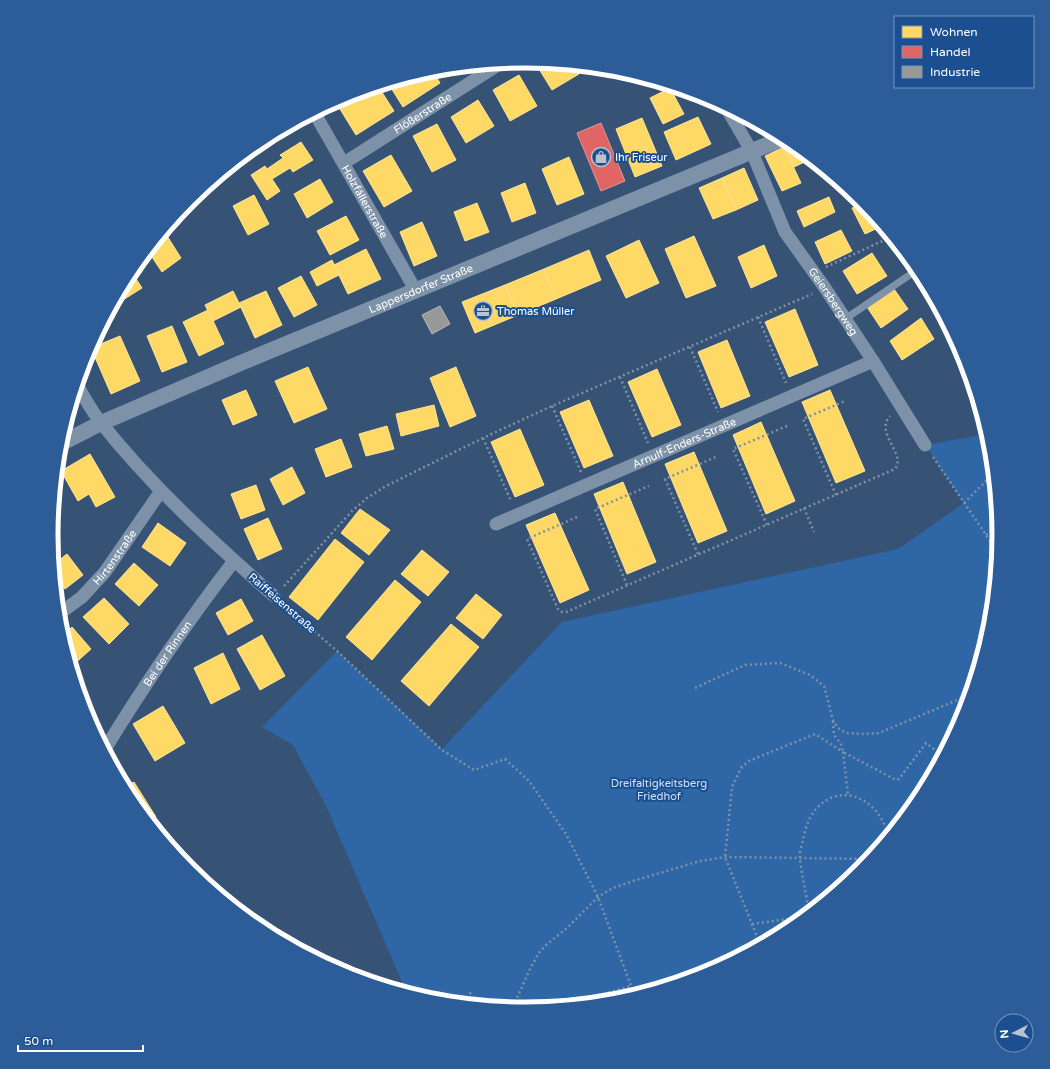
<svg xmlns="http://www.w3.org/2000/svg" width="1050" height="1069" font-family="'Varela Round',sans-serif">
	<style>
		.green { fill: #2f66a5 }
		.homes { fill: #ffd966; stroke: #ffe494 }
		.shops { fill: #e06666; stroke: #e99494 }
		.industry { fill: #999; stroke: #b8b8b8 }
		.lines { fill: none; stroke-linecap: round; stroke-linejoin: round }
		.path { stroke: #7d92a8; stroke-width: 2.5; stroke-dasharray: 2 3; stroke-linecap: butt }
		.service { stroke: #7d92a8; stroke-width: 7 }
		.minor { stroke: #7d92a8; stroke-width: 13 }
		.tertiary { stroke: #7d92a8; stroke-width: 16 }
		.labels { text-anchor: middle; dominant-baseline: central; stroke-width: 4; stroke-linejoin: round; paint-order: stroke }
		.street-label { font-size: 11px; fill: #fff; stroke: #1b4f8f }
		.poi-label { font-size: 11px; fill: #fff; stroke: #1b4f8f; text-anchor: start }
		.park-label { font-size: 11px; fill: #cfe3fa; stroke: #1b4f8f }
		.rim { fill: none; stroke: #fff; stroke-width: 5 }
	</style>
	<rect width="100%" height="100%" fill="#365274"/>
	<g class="green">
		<path d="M932 296 963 353 965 361 930 297Z"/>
		<path d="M987 434 990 442 999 535 990 627 963 716 919 798 860 870 788 929 706 973 617 999 525 1008 432 999 406 991 326 806 293 745 262 727 337 651 442 749 562 622 898 549 964 503 925 445Z"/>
	</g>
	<g class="homes">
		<path d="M534 61 574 65 579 74 552 90Z"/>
		<path d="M432 70 440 83 403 107 388 83Z"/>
		<path d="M632 74 643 77 635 81Z"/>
		<path d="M519 75 537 106 510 121 493 90Z"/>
		<path d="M378 86 394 111 356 135 335 101 344 96Z"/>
		<path d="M670 88 684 114 663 124 650 98Z"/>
		<path d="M478 100 494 126 466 143 451 117Z"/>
		<path d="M698 117 711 144 676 160 664 132Z"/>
		<path d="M642 118 662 166 635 177 616 129Z"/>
		<path d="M437 124 456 160 432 172 413 136Z"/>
		<path d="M301 142 313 160 293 172 290 168 272 179 280 191 267 200 251 175 265 166 267 169 283 158 280 155Z"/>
		<path d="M794 145 811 159 794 167 785 149Z"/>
		<path d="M784 147 801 183 782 191 765 156Z"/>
		<path d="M391 155 412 191 384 207 363 171Z"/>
		<path d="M569 157 584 194 557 205 542 169Z"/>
		<path d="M744 168 758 200 736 210 722 178Z"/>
		<path d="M722 178 736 210 713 219 699 188Z"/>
		<path d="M320 179 333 202 307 218 294 194Z"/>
		<path d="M525 183 536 213 512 222 501 193Z"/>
		<path d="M254 195 269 224 248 235 233 206Z"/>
		<path d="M829 197 835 212 804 227 797 211Z"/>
		<path d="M477 203 489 232 465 241 454 212Z"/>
		<path d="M863 203 882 226 865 234 852 208Z"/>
		<path d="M346 216 359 240 330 255 317 231Z"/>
		<path d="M422 222 437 256 414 266 400 232Z"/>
		<path d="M841 230 852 251 825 264 815 242Z"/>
		<path d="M164 231 181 258 162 272 148 251Z"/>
		<path d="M694 236 716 286 686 298 665 249Z"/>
		<path d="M639 240 659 283 626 298 606 256Z"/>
		<path d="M764 245 777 276 751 288 738 257Z"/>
		<path d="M366 249 381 279 348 294 334 265Z"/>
		<path d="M589 250 601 280 556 299 544 269Z"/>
		<path d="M872 253 887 276 857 294 843 271Z"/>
		<path d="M332 260 339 275 317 286 310 272Z"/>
		<path d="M544 269 556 299 518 315 505 285Z"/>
		<path d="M131 271 142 288 118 303 116 299Z"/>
		<path d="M301 276 317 305 294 317 278 288Z"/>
		<path d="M505 285 518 315 475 333 462 302Z"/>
		<path d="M894 289 908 309 881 328 867 307Z"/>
		<path d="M233 291 241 307 213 321 205 305Z"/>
		<path d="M266 291 282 325 255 338 239 303Z"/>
		<path d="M795 309 818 365 789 377 765 322Z"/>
		<path d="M208 310 224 344 199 356 183 322Z"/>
		<path d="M921 318 934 339 902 360 890 341Z"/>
		<path d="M172 326 187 362 162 372 147 336Z"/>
		<path d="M120 336 140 381 111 394 91 348Z"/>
		<path d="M727 340 750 396 721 408 698 352Z"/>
		<path d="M308 367 327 409 294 423 275 381Z"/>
		<path d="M456 367 476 416 450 427 430 378Z"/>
		<path d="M657 369 681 425 652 437 628 382Z"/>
		<path d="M246 390 257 415 233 425 222 400Z"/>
		<path d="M830 390 865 471 836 483 802 402Z"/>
		<path d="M589 400 613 456 584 468 560 412Z"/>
		<path d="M434 405 439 426 401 436 396 414Z"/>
		<path d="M761 422 795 501 766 514 733 435Z"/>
		<path d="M387 426 394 449 366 456 359 434Z"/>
		<path d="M520 429 544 485 515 497 491 442Z"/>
		<path d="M341 439 352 467 326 477 315 449Z"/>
		<path d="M694 452 727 531 698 543 665 464Z"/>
		<path d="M90 454 115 497 96 507 89 494 78 501 61 471Z"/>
		<path d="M292 467 305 493 283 505 270 479Z"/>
		<path d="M623 482 656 562 627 574 594 494Z"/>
		<path d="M256 485 265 510 241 519 231 494Z"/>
		<path d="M55 492 60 500 54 504Z"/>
		<path d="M360 509 390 530 369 555 341 533Z"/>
		<path d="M555 513 589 590 560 603 526 525Z"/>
		<path d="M268 518 282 549 258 560 244 529Z"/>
		<path d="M158 523 186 543 170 566 142 547Z"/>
		<path d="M335 539 364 562 318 620 289 597Z"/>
		<path d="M422 550 449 572 428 596 401 574Z"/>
		<path d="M67 554 83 575 65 589 55 575 54 564Z"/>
		<path d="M134 563 158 585 139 606 115 584Z"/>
		<path d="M395 580 421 602 372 660 346 637Z"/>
		<path d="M476 594 502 615 483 639 456 618Z"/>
		<path d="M104 598 129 624 109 644 83 617Z"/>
		<path d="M241 599 253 621 228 635 216 613Z"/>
		<path d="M451 624 479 647 429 706 401 681Z"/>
		<path d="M72 627 91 649 72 666 63 636Z"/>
		<path d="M262 635 285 676 260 690 237 649Z"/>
		<path d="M223 653 240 689 211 704 194 668Z"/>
		<path d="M163 706 185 743 155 761 133 724Z"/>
		<path d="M134 782 156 817 150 821 131 798 125 787Z"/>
	</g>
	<path class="shops" d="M601 123 625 181 601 191 577 133Z"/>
	<path class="industry" d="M440 306 450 324 432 334 422 315Z"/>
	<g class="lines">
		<g class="path">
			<path d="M826 267 891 237"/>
			<path d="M758 317 786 383"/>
			<path d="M690 347 718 412"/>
			<path d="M620 377 648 443"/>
			<path d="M552 406 581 472"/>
			<path d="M483 438 511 501"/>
			<path d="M933 457 997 551"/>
			<path d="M836 495 803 419 845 401"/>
			<path d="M964 503 993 474"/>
			<path d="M804 508 814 532"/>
			<path d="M577 517 527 539 558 609 562 612H566L895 469C907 454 874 433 890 416"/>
			<path d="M767 525 733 449 787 426"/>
			<path d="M986 535 998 522"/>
			<path d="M698 554 665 479 718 456"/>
			<path d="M627 585 595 509 649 486"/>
			<path d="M284 586 352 511 367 498 386 486 483 438 552 406 812 294"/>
			<path d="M284 605 337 651 442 750 474 770 505 759 529 781 566 834 598 897 634 994"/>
			<path d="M695 688 745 665 780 663 810 675 824 686 833 720 838 728 846 733 864 734 879 733 969 695"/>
			<path d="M833 721 834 735 841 744 843 752 896 780 899 779 926 743 942 755"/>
			<path d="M809 912C807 899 804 886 802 873 801 868 800 862 800 857 799 852 802 845 803 840 805 829 809 817 816 809 843 779 881 802 888 836"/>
			<path d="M752 924 803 917"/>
			<path d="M760 944 725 857 732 787 741 768 749 761 815 734 843 752 848 795"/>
			<path d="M465 1003 471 992"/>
			<path d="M565 1005 631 986"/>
			<path d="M513 1007 529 971 538 954 546 945 567 928 598 897 613 888 633 881 700 861 725 857 869 859"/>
		</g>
		<path class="service" d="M845 319 914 272"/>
		<g class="minor">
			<path id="s1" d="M726 107 752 152 785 232 825 288 873 361 925 445"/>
			<path id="s2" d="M314 112 416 291"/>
			<path d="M252 148 275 133"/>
			<path id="s3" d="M344 163 501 63"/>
			<path d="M77 385C85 398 92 412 102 424 153 488 213 542 274 596"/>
			<path id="s4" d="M496 524 873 361"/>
			<path id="s5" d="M59 614 82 597 105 572 161 491"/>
			<path id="s6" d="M105 749C145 684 187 622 234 561"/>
		</g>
		<path class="tertiary" id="s7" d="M60 444 101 423 243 362 784 138"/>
	</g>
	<defs>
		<symbol id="shop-ring" viewBox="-11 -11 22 22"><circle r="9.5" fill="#1b4f8f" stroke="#b9c2ce" stroke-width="1.5"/><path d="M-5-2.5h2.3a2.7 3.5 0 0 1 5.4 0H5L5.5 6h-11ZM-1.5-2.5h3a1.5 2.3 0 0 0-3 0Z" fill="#b9c2ce"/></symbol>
		<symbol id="office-ring" viewBox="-11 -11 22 22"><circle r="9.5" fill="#1b4f8f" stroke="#b9c2ce" stroke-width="1.5"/><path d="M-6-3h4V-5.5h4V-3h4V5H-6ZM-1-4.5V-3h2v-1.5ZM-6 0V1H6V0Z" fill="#b9c2ce"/></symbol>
	</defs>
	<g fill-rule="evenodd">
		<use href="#shop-ring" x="590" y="146" width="22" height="22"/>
		<use href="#office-ring" x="472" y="300" width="22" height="22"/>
	</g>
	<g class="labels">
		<g class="street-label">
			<text stroke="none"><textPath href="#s3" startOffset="93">Flößerstraße</textPath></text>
			<text stroke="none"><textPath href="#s2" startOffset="103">Holzfällerstraße</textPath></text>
			<text stroke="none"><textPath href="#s7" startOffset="393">Lappersdorfer Straße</textPath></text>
			<text stroke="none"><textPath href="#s1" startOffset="223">Geiersbergweg</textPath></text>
			<text stroke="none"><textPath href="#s4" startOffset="205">Arnulf-Enders-Straße</textPath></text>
			<text stroke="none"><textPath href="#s5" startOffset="80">Hirtenstraße</textPath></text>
			<text transform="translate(282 603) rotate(41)">Raiffeisenstraße</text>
			<text stroke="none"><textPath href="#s6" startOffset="114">Bei der Rinnen</textPath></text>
		</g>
		<g class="poi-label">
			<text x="615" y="157">Ihr Friseur</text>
			<text x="497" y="311">Thomas Müller</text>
		</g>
		<g class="park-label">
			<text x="659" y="783">Dreifaltigkeitsberg<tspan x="659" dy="13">Friedhof</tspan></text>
		</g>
	</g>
	<path d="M0 0H1050V1069H0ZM58 535a467 467 0 1 1 934 0a467 467 0 1 1-934 0Z" fill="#2d5d98" fill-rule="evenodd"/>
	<path class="rim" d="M58 535a467 467 0 1 1 934 0a467 467 0 1 1-934 0Z"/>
	<rect x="894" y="16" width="140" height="72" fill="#1b4f8f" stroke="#7695bc"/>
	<rect x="902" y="26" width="20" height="12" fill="#ffd966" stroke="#7695bc"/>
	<text x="930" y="36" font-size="12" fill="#ffffff">Wohnen</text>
	<rect x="902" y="46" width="20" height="12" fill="#e06666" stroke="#7695bc"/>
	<text x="930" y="56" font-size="12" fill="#ffffff">Handel</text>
	<rect x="902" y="66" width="20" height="12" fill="#999999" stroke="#7695bc"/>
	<text x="930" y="76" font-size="12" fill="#ffffff">Industrie</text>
	<g transform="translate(1014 1033) rotate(264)"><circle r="19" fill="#1b4f8f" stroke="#7695bc"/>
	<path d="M0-3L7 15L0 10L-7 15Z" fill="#b9c2ce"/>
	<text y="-6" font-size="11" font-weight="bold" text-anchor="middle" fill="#ffffff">N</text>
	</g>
	<path d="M18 1045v6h125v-6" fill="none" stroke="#ffffff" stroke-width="2"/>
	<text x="24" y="1045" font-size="12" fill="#ffffff" stroke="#1b4f8f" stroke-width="3" paint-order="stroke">50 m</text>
</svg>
